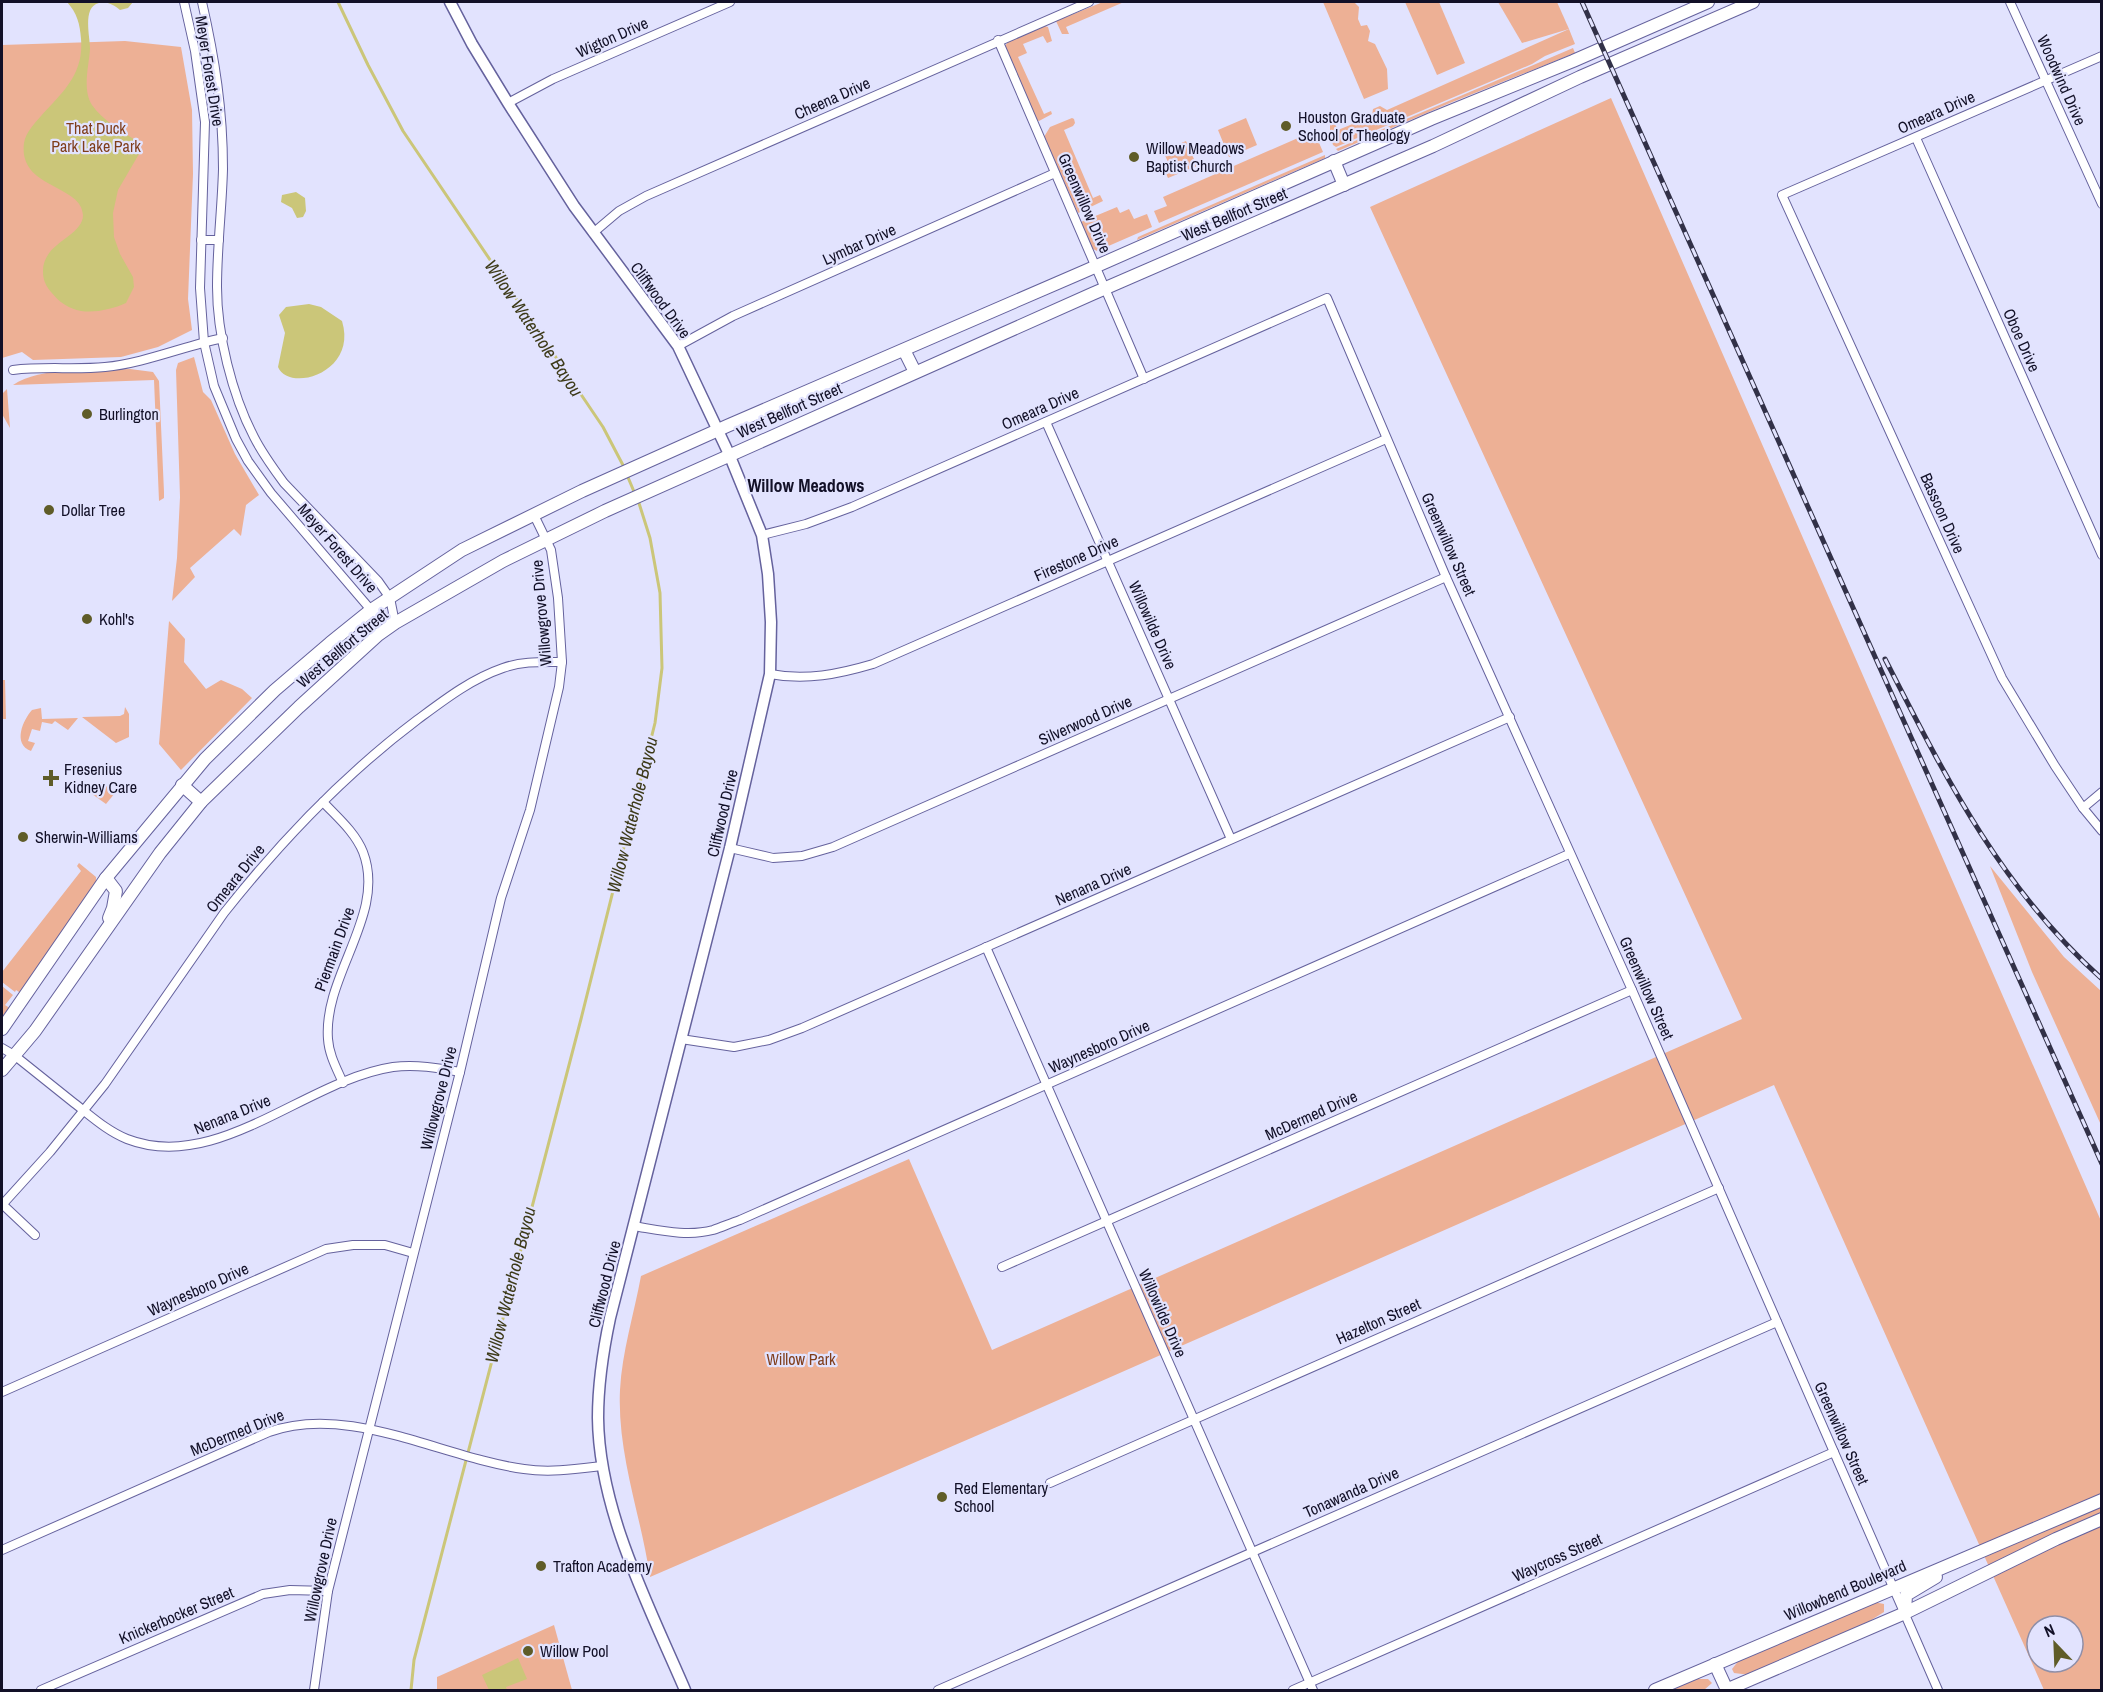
<svg xmlns="http://www.w3.org/2000/svg" width="2103" height="1692" font-family="'Archivo Narrow',sans-serif">
	<style>
		.green { fill: #edb095; fill-rule: evenodd }
		.water { fill: #cbc679 }
		.lines { fill: none; stroke-linecap: round; stroke-linejoin: round }
		.stream { stroke: #cbc679; stroke-width: 3 }
		.minor-casing { stroke: #65629d; stroke-width: 10 }
		.tertiary-casing { stroke: #65629d; stroke-width: 13 }
		.secondary-casing { stroke: #65629d; stroke-width: 14 }
		.minor { stroke: #fff; stroke-width: 8 }
		.tertiary { stroke: #fff; stroke-width: 10 }
		.secondary { stroke: #fff; stroke-width: 12 }
		.rail-casing { stroke: #323148; stroke-width: 5 }
		.rail { stroke: #e2e3fe; stroke-width: 3; stroke-dasharray: 9; stroke-linecap: butt }
		.poi-dot { fill: #5f5c28; stroke: #e2e3fe; stroke-width: 2 }
		.labels { text-anchor: middle; dominant-baseline: central; stroke-width: 4.5; stroke-linejoin: round; paint-order: stroke }
		.street-label { font-size: 16px; fill: #121027; stroke: #e2e3fe }
		.poi-label { font-size: 16px; fill: #121027; stroke: #e2e3fe; text-anchor: start }
		.park-label { font-size: 16px; fill: #7f3d1b; stroke: #e2e3fe }
		.water-label { font-size: 18px; font-style: italic; fill: #3d3a19; stroke: #e2e3fe }
		.neighbourhood-label { font-size: 18px; font-weight: bold; fill: #121027; stroke: #e2e3fe }
	</style>
	<rect width="100%" height="100%" fill="#e2e3fe"/>
	<g class="green">
		<path d="M1103 2H1124L1066 27 1069 34H1062L1056 21Z"/>
		<path d="M1323 2H1354L1359 7 1358 19 1361 26 1367 25 1370 31 1368 41 1375 44 1387 69 1388 89 1364 99Z"/>
		<path d="M1405 2H1439L1465 63 1437 75Z"/>
		<path d="M1498 2H1557L1569 29 1522 43Z"/>
		<path d="M1045 26 1048 27 1052 41 1047 43 1043 36 1023 44 1027 53 1018 57 1044 114 1051 111 1052 114 1039 121 1036 120 1005 46 1008 42Z"/>
		<path d="M1569 29 1575 44 1545 56 1532 64 1336 147 1333 145 1330 134V125L1334 122 1338 130 1372 116 1373 109 1380 106 1387 110Z"/>
		<path d="M125 41 181 47 192 110 193 174 188 299 192 330 158 347 121 357 33 360 22 352 2 358V45Z"/>
		<path d="M1573 48 1575 53 1450 103 1338 151 1336 149Z"/>
		<path d="M1611 98 2101 1221V1690H2044L1774 1085 1022 1416 650 1577C641 1515 617 1454 620 1390 622 1352 634 1314 641 1276L909 1159 992 1350 1742 1019 1370 207ZM2037 1626H2073V1662H2037Z"/>
		<path d="M1072 118 1074 119 1075 123 1073 126 1064 130 1093 198 1100 195 1103 201 1078 213 1044 137 1050 127Z"/>
		<path d="M1246 118 1257 145 1229 157 1218 130Z"/>
		<path d="M1314 131 1323 152 1159 223 1154 211 1167 206 1163 197Z"/>
		<path d="M1186 141 1197 166 1168 178 1162 165 1168 162 1163 151Z"/>
		<path d="M1325 155V158L1137 240 1138 237Z"/>
		<path d="M1117 207 1120 213 1129 209 1134 219 1147 214 1152 227 1097 251 1093 249 1081 222Z"/>
		<path d="M194 357 203 392 211 400 235 454 259 495 246 505 241 536 234 529 190 568 195 577 172 601 177 558 180 497 176 370 178 363Z"/>
		<path d="M130 369 153 372 159 381 164 492V498L159 501 154 380 13 385C40 366 96 371 130 369Z"/>
		<path d="M7 389 10 428 2 414V394Z"/>
		<path d="M169 621 185 639 184 662 206 689 221 680 242 689 252 698 181 770 159 744Z"/>
		<path d="M2 680H5L6 719H2Z"/>
		<path d="M125 707 129 714V737L116 743 82 717 120 716 124 714Z"/>
		<path d="M41 708 42 719 78 718 68 730 55 721 52 724 42 722 40 731 32 729 28 741 35 743 31 751C12 744 23 720 32 710Z"/>
		<path d="M101 782 115 793 106 804 92 794Z"/>
		<path d="M79 863 96 877V884L22 994 16 990 15 992 2 982V972L81 871 77 866Z"/>
		<path d="M1990 866 2064 957 2101 991V1125L2032 972Z"/>
		<path d="M2 986 13 995 5 1005 11 1009 2 1020Z"/>
		<path d="M1874 1602 1884 1604V1612L1868 1622 1750 1675 1734 1673 1732 1669 1740 1659Z"/>
		<path d="M554 1625 572 1690H437V1677Z"/>
		<path d="M1692 1679H1708L1712 1683 1704 1690H1666Z"/>
	</g>
	<g class="water">
		<path d="M67 2H133L128 8 120 10C114 5 107 1 99 3 82 7 90 36 90 49 89 66 82 89 92 105 102 120 124 133 140 143L139 154 118 190 113 213 114 237 120 254 133 277 134 287 126 303C113 309 96 313 81 311 69 309 59 302 51 292 46 286 43 280 43 272 42 242 83 237 83 215 82 184 18 189 24 143 26 132 34 124 41 116 63 92 84 74 81 39 80 24 77 13 67 2Z"/>
		<path d="M296 192 305 198 306 211 303 217 297 218 292 208 281 202 282 195Z"/>
		<path d="M309 304 321 307 342 321C358 373 289 393 278 367L285 333 279 315 286 307Z"/>
		<path d="M518 1658 527 1679 506 1687 507 1690H489L482 1675Z"/>
	</g>
	<g class="lines">
		<g class="stream">
			<path d="M338 2 368 65 403 131 603 427 625 469"/>
			<path d="M627 475 635 494"/>
			<path d="M411 1690 414 1660 581 1019 655 723 662 668 660 593 650 538 638 500"/>
		</g>
		<defs>
			<g id="minor">
				<path d="M184 2 195 51 205 122 200 288 204 342 214 386 236 439 248 461 271 493 371 610 395 623"/>
				<path d="M202 2C215 59 223 110 223 169 222 208 217 247 217 287 217 334 232 395 254 437 262 453 273 468 284 483L378 581 390 598 395 623"/>
				<path d="M2010 2 2102 204"/>
				<path d="M998 40 1144 379"/>
				<path d="M2102 56 1782 195 2002 678 2055 766 2083 808 2102 831"/>
				<path d="M508 103 553 79 730 2"/>
				<path d="M1916 138 2102 555"/>
				<path d="M593 233 619 211 646 196 1089 2"/>
				<path d="M201 240H219"/>
				<path d="M678 346 733 316 1055 173"/>
				<path d="M13 370C44 366 75 370 105 367 145 363 184 346 223 338"/>
				<path d="M1046 422 1231 839"/>
				<path d="M762 535 806 524 852 507 1327 298 1446 577 1632 990 1938 1690"/>
				<path d="M770 674C806 681 839 674 873 664L1386 439"/>
				<path d="M323 802C337 817 355 832 363 852 387 914 323 975 328 1039 329 1055 337 1069 343 1083"/>
				<path d="M2083 808 2102 792"/>
				<path d="M730 848 773 858 802 856 833 847 1446 577"/>
				<path d="M986 947 1313 1690"/>
				<path d="M681 1039 734 1047 769 1040 802 1028 1510 717"/>
				<path d="M2 1048 14 1055C34 1071 54 1087 74 1103 91 1116 107 1131 127 1139 217 1174 306 1080 393 1067 416 1064 438 1068 460 1072"/>
				<path d="M2 1204 35 1235"/>
				<path d="M2 1205 50 1152 105 1084 224 913C281 841 344 775 417 720 444 700 471 679 503 668 522 661 541 662 562 662"/>
				<path d="M633 1226C659 1230 687 1237 713 1230 722 1227 731 1223 740 1220L1569 854"/>
				<path d="M1002 1267 1632 990"/>
				<path d="M2 1392 326 1249 353 1245H385L413 1253"/>
				<path d="M1050 1483 1719 1188"/>
				<path d="M2 1550 269 1432C349 1403 443 1458 524 1469 550 1473 577 1469 602 1466"/>
				<path d="M41 1690 263 1594 290 1590 328 1591"/>
				<path d="M314 1690 328 1591 460 1072 501 898 530 810 559 687 562 662 558 598 551 550 534 515"/>
				<path d="M938 1690 1777 1322"/>
				<path d="M1293 1690 1834 1452"/>
			</g>
			<path id="tertiary" d="M450 2 472 44 508 103 574 206 678 346 729 454 762 535 768 574 771 622 770 674 730 848 610 1318C603 1351 598 1384 598 1418 599 1511 649 1606 685 1690"/>
			<g id="secondary">
				<path d="M1334 161 1344 185"/>
				<path d="M904 350 915 372"/>
				<path d="M182 785 201 802"/>
				<path d="M106 878 116 891 113 908 109 918"/>
				<path d="M2 1029 106 878 205 759 275 690 330 643 371 610 462 550 582 491 727 426 1083 272 1431 119 1573 61 1708 2"/>
				<path d="M2 1070 35 1031 160 853 201 802 299 707 378 635 395 623 503 561 605 511 1092 294 1433 146 1580 77 1753 2"/>
				<path d="M1905 1613 1906 1595 1936 1577"/>
				<path d="M1715 1664 1727 1690"/>
				<path d="M1655 1690 2102 1500"/>
				<path d="M1726 1690 1905 1613 2056 1539 2102 1519"/>
			</g>
		</defs>
		<use href="#minor" class="minor-casing"/>
		<use href="#tertiary" class="tertiary-casing"/>
		<use href="#secondary" class="secondary-casing"/>
		<use href="#minor" class="minor"/>
		<use href="#tertiary" class="tertiary"/>
		<use href="#secondary" class="secondary"/>
		<defs>
			<g id="rail">
				<path d="M1582 2 2102 1164"/>
				<path d="M1885 659C1946 778 2000 887 2102 979"/>
			</g>
		</defs>
		<use href="#rail" class="rail-casing"/>
		<use href="#rail" class="rail"/>
	</g>
	<g class="poi-dot">
		<circle cx="1286" cy="126" r="6"/>
		<circle cx="1134" cy="157" r="6"/>
		<circle cx="87" cy="414" r="6"/>
		<circle cx="49" cy="510" r="6"/>
		<circle cx="87" cy="619" r="6"/>
		<path d="M48 769h6v6h6v6h-6v6h-6v-6h-6v-6h6z"/>
		<circle cx="23" cy="837" r="6"/>
		<circle cx="942" cy="1497" r="6"/>
		<circle cx="541" cy="1566" r="6"/>
		<circle cx="528" cy="1651" r="6"/>
	</g>
	<g class="labels">
		<g class="street-label">
			<text transform="translate(612 37) rotate(-24)">Wigton Drive</text>
			<text transform="translate(210 71) rotate(81)">Meyer Forest Drive</text>
			<text transform="translate(2062 80) rotate(66)">Woodwind Drive</text>
			<text transform="translate(832 98) rotate(-24)">Cheena Drive</text>
			<text transform="translate(1936 112) rotate(-24)">Omeara Drive</text>
			<text transform="translate(1085 203) rotate(66)">Greenwillow Drive</text>
			<text transform="translate(1234 214) rotate(-23)">West Bellfort Street</text>
			<text transform="translate(859 244) rotate(-24)">Lymbar Drive</text>
			<text transform="translate(661 300) rotate(54)">Cliffwood Drive</text>
			<text transform="translate(2022 340) rotate(66)">Oboe Drive</text>
			<text transform="translate(1040 408) rotate(-24)">Omeara Drive</text>
			<text transform="translate(789 410) rotate(-24)">West Bellfort Street</text>
			<text transform="translate(1943 513) rotate(66)">Bassoon Drive</text>
			<text transform="translate(1449 544) rotate(66)">Greenwillow Street</text>
			<text transform="translate(338 548) rotate(49)">Meyer Forest Drive</text>
			<text transform="translate(1076 558) rotate(-24)">Firestone Drive</text>
			<text transform="translate(541 613) rotate(-95)">Willowgrove Drive</text>
			<text transform="translate(1153 625) rotate(66)">Willowilde Drive</text>
			<text transform="translate(342 648) rotate(-40)">West Bellfort Street</text>
			<text transform="translate(1085 720) rotate(-24)">Silverwood Drive</text>
			<text transform="translate(722 813) rotate(-77)">Cliffwood Drive</text>
			<text transform="translate(235 878) rotate(-51)">Omeara Drive</text>
			<text transform="translate(1093 884) rotate(-24)">Nenana Drive</text>
			<text transform="translate(334 949) rotate(-70)">Piermain Drive</text>
			<text transform="translate(1647 988) rotate(66)">Greenwillow Street</text>
			<text transform="translate(1099 1046) rotate(-24)">Waynesboro Drive</text>
			<text transform="translate(438 1098) rotate(-76)">Willowgrove Drive</text>
			<text transform="translate(232 1114) rotate(-22)">Nenana Drive</text>
			<text transform="translate(1311 1115) rotate(-24)">McDermed Drive</text>
			<text transform="translate(604 1284) rotate(-76)">Cliffwood Drive</text>
			<text transform="translate(198 1289) rotate(-24)">Waynesboro Drive</text>
			<text transform="translate(1163 1313) rotate(66)">Willowilde Drive</text>
			<text transform="translate(1378 1321) rotate(-24)">Hazelton Street</text>
			<text transform="translate(237 1432) rotate(-22)">McDermed Drive</text>
			<text transform="translate(1842 1433) rotate(66)">Greenwillow Street</text>
			<text transform="translate(1351 1492) rotate(-24)">Tonawanda Drive</text>
			<text transform="translate(1557 1557) rotate(-24)">Waycross Street</text>
			<text transform="translate(320 1570) rotate(-78)">Willowgrove Drive</text>
			<text transform="translate(1845 1590) rotate(-23)">Willowbend Boulevard</text>
			<text transform="translate(176 1615) rotate(-23)">Knickerbocker Street</text>
		</g>
		<g class="poi-label">
			<text x="1298" y="117">Houston Graduate<tspan x="1298" dy="18">School of Theology</tspan></text>
			<text x="1146" y="148">Willow Meadows<tspan x="1146" dy="18">Baptist Church</tspan></text>
			<text x="99" y="414">Burlington</text>
			<text x="61" y="510">Dollar Tree</text>
			<text x="99" y="619">Kohl's</text>
			<text x="64" y="769">Fresenius<tspan x="64" dy="18">Kidney Care</tspan></text>
			<text x="35" y="837">Sherwin-Williams</text>
			<text x="954" y="1488">Red Elementary<tspan x="954" dy="18">School</tspan></text>
			<text x="553" y="1566">Trafton Academy</text>
			<text x="540" y="1651">Willow Pool</text>
		</g>
		<g class="park-label">
			<text x="96" y="128">That Duck<tspan x="96" dy="18">Park Lake Park</tspan></text>
			<text x="801" y="1359">Willow Park</text>
		</g>
		<g class="water-label">
			<text transform="translate(534 328) rotate(56)">Willow Waterhole Bayou</text>
			<text transform="translate(632 815) rotate(-76)">Willow Waterhole Bayou</text>
			<text transform="translate(510 1285) rotate(-76)">Willow Waterhole Bayou</text>
		</g>
		<g class="neighbourhood-label">
			<text x="806" y="485">Willow Meadows</text>
		</g>
	</g>
	<rect width="2103" height="1692" fill="none" stroke="#121027" stroke-width="6"/>
	<g transform="translate(2055 1644) rotate(337)"><circle r="28" fill="#e2e3fe" stroke="#8f8fa8" stroke-width="1.5"/>
	<path d="M0-4.5L10 22L0 15L-10 22Z" fill="#5f5c28"/>
	<text y="-9" font-size="16" font-weight="bold" text-anchor="middle" fill="#121027">N</text>
	</g>
</svg>
